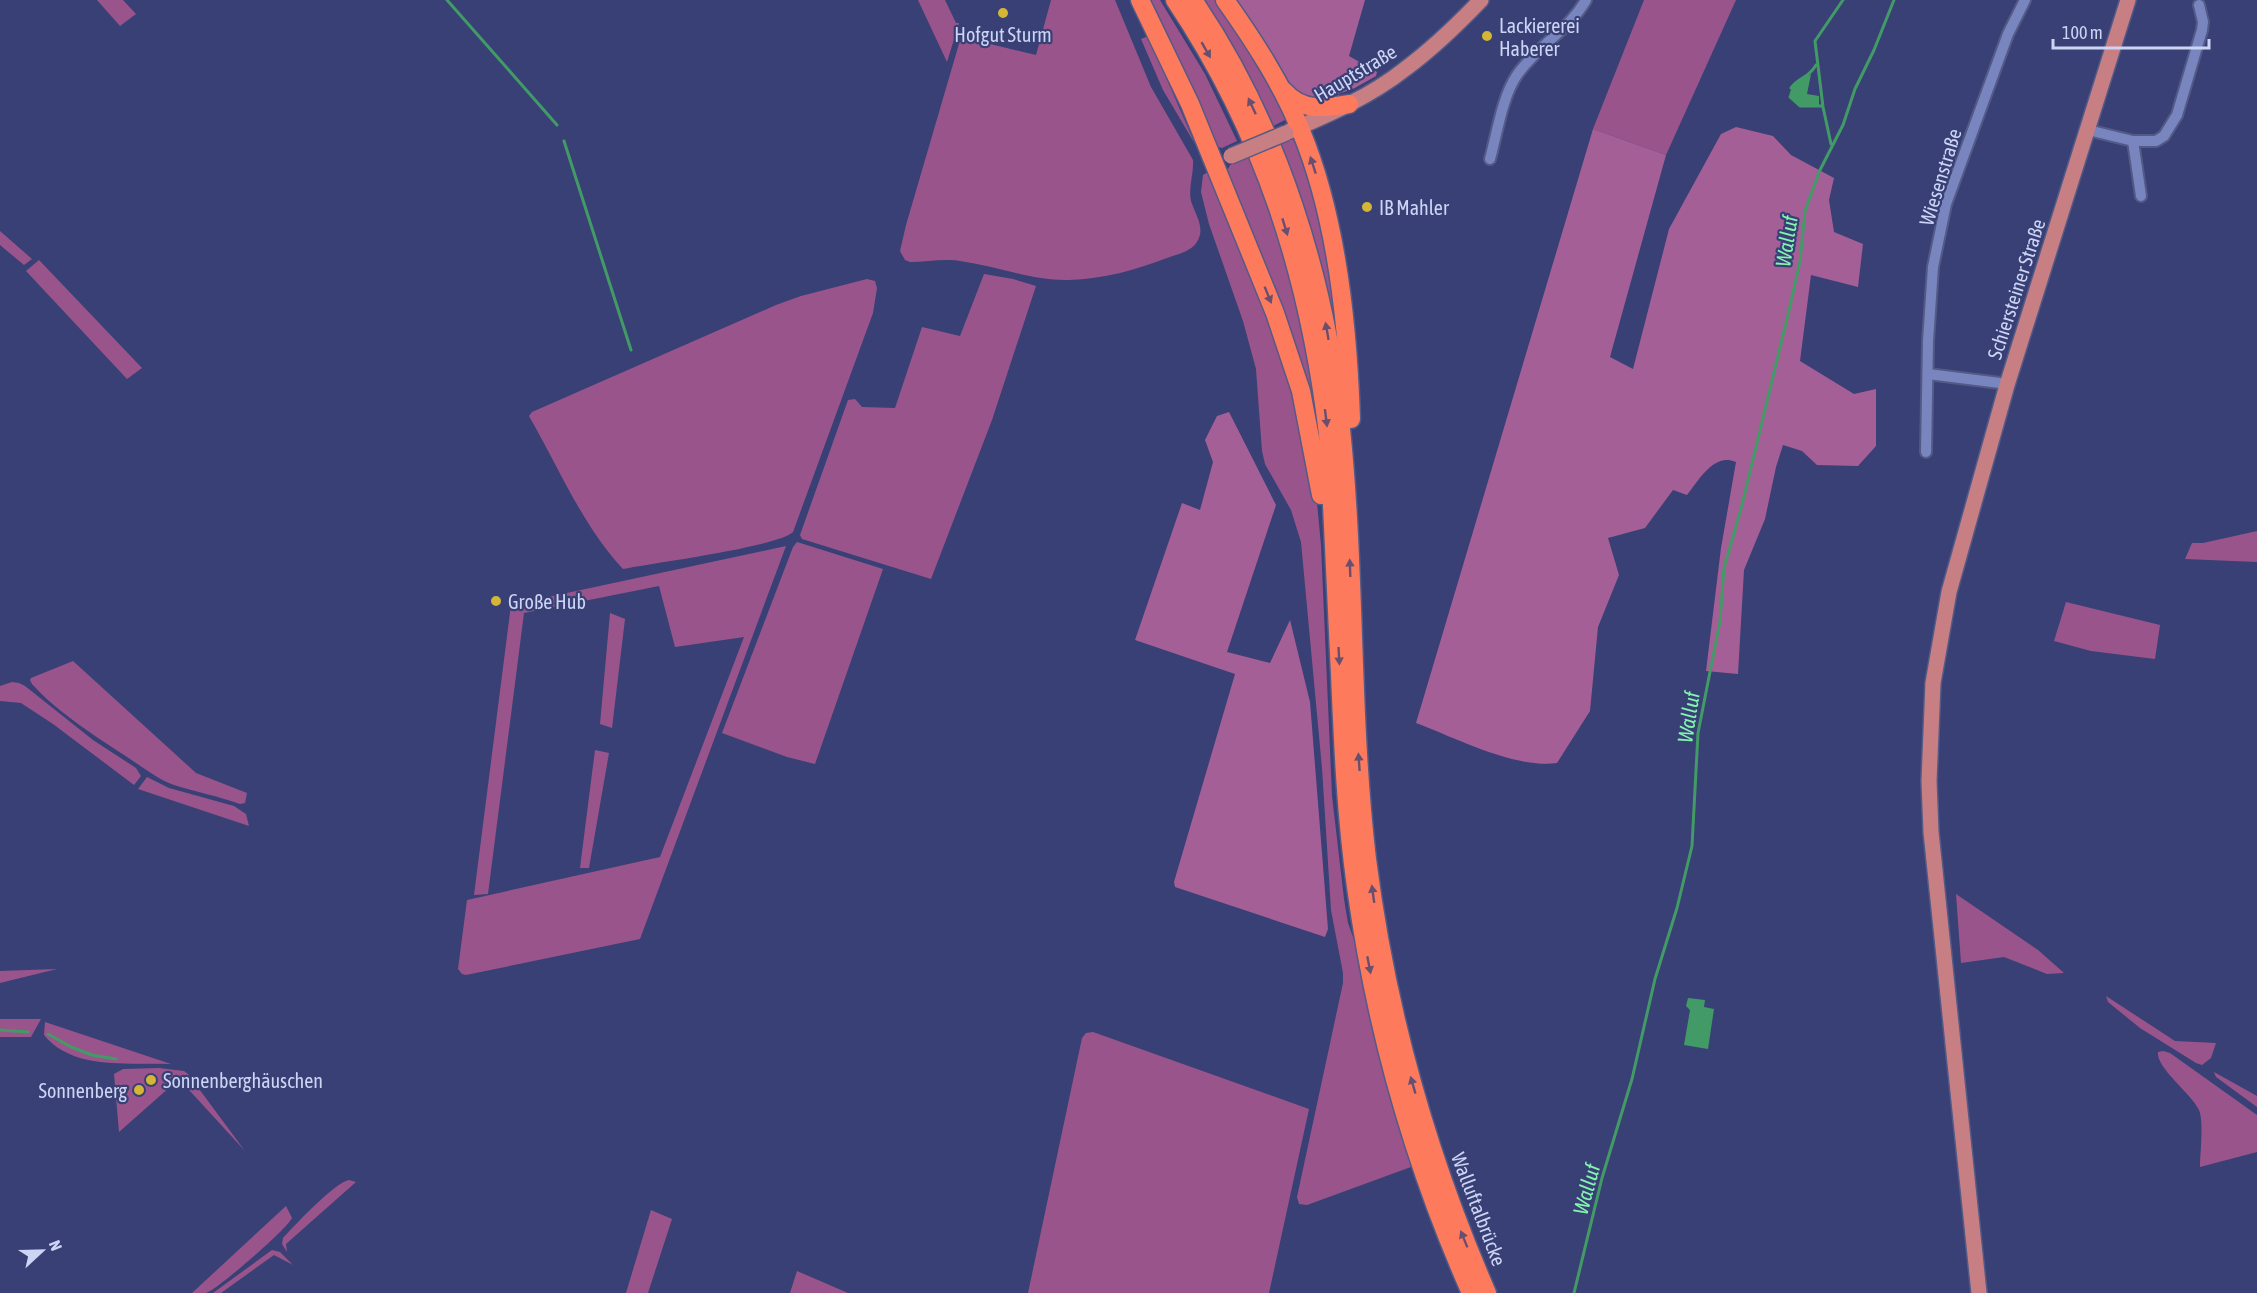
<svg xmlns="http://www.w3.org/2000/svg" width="2257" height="1293" font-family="'Asap Condensed',sans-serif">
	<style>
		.green { fill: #99558b }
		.forest { fill: #a55f97 }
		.water { fill: #429b66 }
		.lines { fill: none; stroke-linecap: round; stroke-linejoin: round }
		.stream { stroke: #429b66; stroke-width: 3 }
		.minor-casing { stroke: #545a86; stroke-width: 14 }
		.major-casing { stroke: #545a86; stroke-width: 18 }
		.highway-casing { stroke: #545a86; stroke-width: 21 }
		.minor { stroke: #7985bf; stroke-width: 10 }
		.major { stroke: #c87f84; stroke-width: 15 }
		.highway { stroke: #fd7b5c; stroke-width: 18 }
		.major-bridge-casing { stroke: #545a86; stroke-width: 18; stroke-linecap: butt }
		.major-bridge { stroke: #c87f84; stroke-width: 15 }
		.oneway { fill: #694f6f }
		.poi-dot { fill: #d5b535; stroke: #384075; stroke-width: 2 }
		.labels { text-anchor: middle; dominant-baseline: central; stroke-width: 4.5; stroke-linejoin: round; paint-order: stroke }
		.poi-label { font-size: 20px; fill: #cdd5f5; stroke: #384075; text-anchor: start }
		.street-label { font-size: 20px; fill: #cdd5f5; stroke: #384075 }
		.water-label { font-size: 21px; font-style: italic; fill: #82f6ae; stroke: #384075 }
	</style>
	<rect width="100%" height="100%" fill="#384075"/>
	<g class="green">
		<path d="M97 0H123L136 14 120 26Z"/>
		<path d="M918 0H945L956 23H959L947 62Z"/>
		<path d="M1051 0H1115L1151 87 1193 160C1194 174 1188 187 1191 201 1195 214 1205 227 1198 240 1193 251 1178 254 1167 258 1136 270 1103 279 1069 280 1033 281 996 266 960 261 945 258 926 262 910 262L905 260 900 251 906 225 961 37 1036 55Z"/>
		<path d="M1146 0H1160L1205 74 1237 141 1222 148 1216 146Z"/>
		<path d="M1200 0H1218L1233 21 1287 116 1285 120 1269 128Z"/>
		<path d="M1644 0H1736L1666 155 1593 129Z"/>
		<path d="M1148 36 1195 144 1163 90 1141 39Z"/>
		<path d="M1292 139 1296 140 1302 149 1330 260 1345 410 1276 145Z"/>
		<path d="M1250 156 1266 198 1288 263 1310 365 1322 465 1227 171 1230 165Z"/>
		<path d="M1208 172 1282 349 1316 492 1321 545 1332 796 1344 899 1348 923 1357 948 1375 1034 1411 1167 1307 1205 1299 1204 1297 1197 1343 983V973L1331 910 1322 768 1301 542 1291 510 1265 464 1262 451 1256 369 1243 321 1209 224 1201 192 1203 175Z"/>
		<path d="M0 231 32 259 24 265 0 245Z"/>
		<path d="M39 260 142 368 127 379 26 271Z"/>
		<path d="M984 274 1013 279 1036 286 992 420 931 579 802 539 800 535 848 400 855 399 862 407 895 408 922 327 960 336Z"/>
		<path d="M867 279 875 281 877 288 873 313 793 532C777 547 652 563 623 569 582 525 559 468 529 416L532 412 776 305 801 296Z"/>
		<path d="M2257 531V562L2185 559 2192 543H2203Z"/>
		<path d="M797 542 883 569 815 764 787 757 722 733 793 547Z"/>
		<path d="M786 546 640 939 466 975 462 974 458 969 467 900 660 857 744 637 675 647 659 586 524 613 488 894 474 895 511 605Z"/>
		<path d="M2066 602 2160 625 2155 659 2091 651 2054 641Z"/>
		<path d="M610 613 625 619 612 728 600 724Z"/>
		<path d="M73 661 196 773 247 793 245 803 240 804C218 796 196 792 174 785 159 780 144 768 130 759 97 737 59 714 32 684L30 680 31 678Z"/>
		<path d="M12 682 19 683 25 686 93 740 136 768 141 776 134 785 53 724 21 703 0 701V686Z"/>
		<path d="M595 750 609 753 589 868H580Z"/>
		<path d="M147 777 169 788 234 806 246 814 249 826 138 789Z"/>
		<path d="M1956 894 2038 950 2064 973 2047 974 2004 957 1961 963Z"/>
		<path d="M57 969 0 983V971Z"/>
		<path d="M2106 996 2175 1041 2216 1043 2211 1058 2202 1065 2196 1063 2140 1028 2108 1002Z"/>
		<path d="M0 1019H41L31 1037H0Z"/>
		<path d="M45 1022 171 1064C130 1062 73 1071 44 1035Z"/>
		<path d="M1093 1032 1309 1109 1269 1293H1028L1082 1038 1086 1033Z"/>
		<path d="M2163 1051 2170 1053 2257 1115V1152L2200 1167C2200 1153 2204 1122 2199 1110 2191 1093 2156 1068 2158 1052Z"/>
		<path d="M159 1068 184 1071 188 1074 245 1151 179 1079 119 1132 114 1074 123 1069Z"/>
		<path d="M2214 1072 2257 1096V1107L2216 1077Z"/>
		<path d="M349 1180 356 1182 286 1244 287 1252 282 1244 283 1238C295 1225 334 1183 349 1180Z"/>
		<path d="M286 1206 292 1218C286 1230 218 1289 206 1293 202 1293 195 1293 192 1293Z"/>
		<path d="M651 1210 672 1219 648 1293H626Z"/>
		<path d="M272 1250 280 1252 293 1265 274 1255 221 1293H213Z"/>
		<path d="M797 1271 848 1293H790Z"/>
	</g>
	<g class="forest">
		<path d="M1229 0H1365L1349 56 1377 72 1376 76 1353 89 1320 100 1292 95Z"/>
		<path d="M1736 127 1773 136 1791 155 1834 178 1829 200 1834 232 1863 244 1858 287 1811 275 1800 361 1854 394 1876 389V446L1858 466 1817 465 1802 451 1783 445 1776 467 1765 519 1744 570 1738 674 1706 671 1721 548 1736 462C1714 452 1699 480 1687 495L1673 490 1645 528 1608 538 1619 575 1598 627 1590 711 1557 763C1515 769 1456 738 1416 723L1593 129 1666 155 1610 357 1633 369 1669 229 1721 134Z"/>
		<path d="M1229 412 1276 505 1227 652 1270 663 1290 620 1310 702 1328 929 1325 937 1175 887 1174 882 1235 674 1135 640 1182 503 1200 510 1213 462 1205 440 1217 416Z"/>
	</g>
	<g class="water">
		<path d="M1811 74 1807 94 1819 96V105L1800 106 1789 96C1792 83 1799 80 1811 74Z"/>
		<path d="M1688 998 1705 1000 1704 1007 1714 1009 1708 1049 1684 1045 1690 1010 1686 1006Z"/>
	</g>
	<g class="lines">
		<g class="stream">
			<path d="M447 0 557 125"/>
			<path d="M1791 88C1799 77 1808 79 1816 65"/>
			<path d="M1790 97 1800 106H1822"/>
			<path d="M564 141 631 350"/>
			<path d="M1831 144 1823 107 1815 41 1843 0"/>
			<path d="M0 1030 28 1032"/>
			<path d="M48 1034 71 1047 92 1055 116 1059"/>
			<path d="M1574 1293 1602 1178 1632 1079 1655 979 1677 908 1692 846 1698 733 1720 621 1724 568 1742 505 1790 306 1800 261 1805 211 1819 172 1843 125 1855 89 1874 50 1894 0"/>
		</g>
		<defs>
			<g id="minor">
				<path d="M2088 130 2133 141H2156L2164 136 2177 115 2202 30 2203 22 2199 5"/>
				<path d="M2133 141 2141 196"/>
				<path d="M1490 159C1497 134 1502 97 1517 75 1536 47 1569 30 1586 0"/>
				<path d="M1928 374 2000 383"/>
				<path d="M1926 452 1928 341 1933 267 1946 204 2008 34 2025 0"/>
			</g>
			<g id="major">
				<path d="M1290 131C1330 114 1371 96 1405 69 1432 49 1458 24 1481 0"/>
				<path d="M1979 1293 1931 832 1929 781 1933 683 1949 592 2007 385 2128 0"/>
			</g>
			<g id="highway">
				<path d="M1140 0 1190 104 1275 313 1301 391 1321 495"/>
				<path d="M1175 0C1264 133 1309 275 1328 434 1333 514 1336 594 1340 674 1343 745 1346 817 1356 887 1375 1026 1414 1165 1471 1293"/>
				<path d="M1193 0C1279 126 1326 279 1341 429 1356 572 1350 716 1367 859 1386 1009 1427 1155 1487 1293"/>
				<path d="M1225 0C1254 41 1282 84 1301 131 1337 218 1348 325 1351 419"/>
				<path d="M1284 91C1302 112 1325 108 1349 104"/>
			</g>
		</defs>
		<use href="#minor" class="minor-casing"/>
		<use href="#major" class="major-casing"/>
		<use href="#highway" class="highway-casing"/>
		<use href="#minor" class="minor"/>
		<use href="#major" class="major"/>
		<use href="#highway" class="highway"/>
		<defs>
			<path id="major-bridge" d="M1231 156 1286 133"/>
		</defs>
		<use href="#major-bridge" class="major-bridge-casing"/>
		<use href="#major-bridge" class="major-bridge"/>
	</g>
	<defs><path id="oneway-solid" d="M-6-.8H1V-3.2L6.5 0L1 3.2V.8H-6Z" transform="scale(1.5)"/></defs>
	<g class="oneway">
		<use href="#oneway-solid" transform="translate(1206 50) rotate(60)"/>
		<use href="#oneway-solid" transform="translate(1252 106) rotate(-115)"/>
		<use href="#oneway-solid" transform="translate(1313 165) rotate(-108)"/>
		<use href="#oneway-solid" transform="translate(1285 227) rotate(73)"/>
		<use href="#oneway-solid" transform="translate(1268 295) rotate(68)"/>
		<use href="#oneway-solid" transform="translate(1327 331) rotate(-100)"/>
		<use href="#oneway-solid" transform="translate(1326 418) rotate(83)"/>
		<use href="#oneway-solid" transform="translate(1350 568) rotate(-92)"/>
		<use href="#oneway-solid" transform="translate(1339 656) rotate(87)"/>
		<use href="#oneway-solid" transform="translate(1359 762) rotate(-94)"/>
		<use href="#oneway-solid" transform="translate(1373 894) rotate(-98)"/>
		<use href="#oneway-solid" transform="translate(1369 965) rotate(79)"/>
		<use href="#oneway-solid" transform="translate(1413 1085) rotate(-106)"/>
		<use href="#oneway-solid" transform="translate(1464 1239) rotate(-112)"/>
	</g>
	<g class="poi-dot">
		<circle cx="1003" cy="13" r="6"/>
		<circle cx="1487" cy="36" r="6"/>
		<circle cx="1367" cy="207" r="6"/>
		<circle cx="496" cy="601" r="6"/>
		<circle cx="151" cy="1080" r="6"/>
		<circle cx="139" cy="1090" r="6"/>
	</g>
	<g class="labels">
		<g class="poi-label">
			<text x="1499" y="25">Lackiererei<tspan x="1499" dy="23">Haberer</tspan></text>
			<text x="1003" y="34" text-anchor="middle">Hofgut Sturm</text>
			<text x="1379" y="207">IB Mahler</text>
			<text x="508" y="601">Große Hub</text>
			<text x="163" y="1080">Sonnenberghäuschen</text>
			<text x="127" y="1090" text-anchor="end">Sonnenberg</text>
		</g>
		<g class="street-label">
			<text transform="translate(1355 73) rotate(-31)">Hauptstraße</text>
			<text transform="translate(1940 177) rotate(-73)">Wiesenstraße</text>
			<text transform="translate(2016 289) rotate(-72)">Schiersteiner Straße</text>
			<text transform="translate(1479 1209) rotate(69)">Walluftalbrücke</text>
		</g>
		<g class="water-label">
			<text transform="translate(1786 241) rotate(-81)">Walluf</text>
			<text transform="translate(1688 717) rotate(-81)">Walluf</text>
			<text transform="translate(1586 1189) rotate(-75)">Walluf</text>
		</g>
	</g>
	<g transform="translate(42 1251) rotate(68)" stroke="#384075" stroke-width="4.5" paint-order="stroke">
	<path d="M0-4.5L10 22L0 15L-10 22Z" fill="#cdd5f5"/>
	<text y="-9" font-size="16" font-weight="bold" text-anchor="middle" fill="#cdd5f5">N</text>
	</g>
	<path d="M2053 39v9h156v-9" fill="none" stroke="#cdd5f5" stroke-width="3"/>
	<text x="2062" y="39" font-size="18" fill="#cdd5f5" stroke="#384075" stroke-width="4.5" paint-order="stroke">100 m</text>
</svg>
